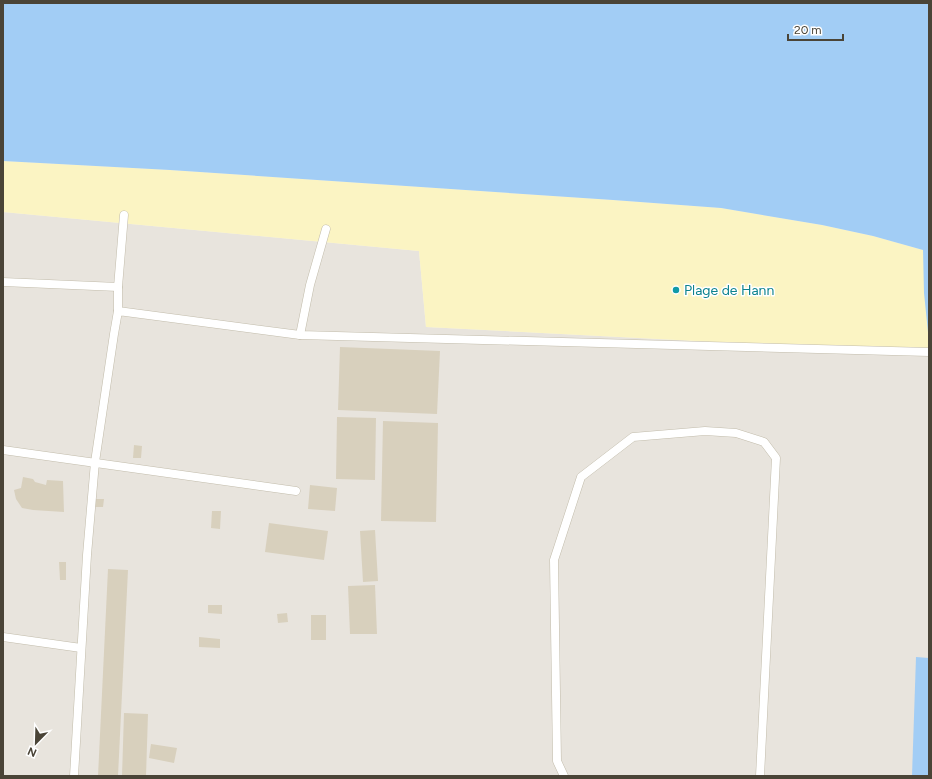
<svg xmlns="http://www.w3.org/2000/svg" width="932" height="779" font-family="Figtree,sans-serif">
	<style>
		.industrial { fill: #e8e4dd }
		.sand { fill: #fbf4c3 }
		.water { fill: #a2cdf5 }
		.building { fill: #d8d0bd }
		.lines { fill: none; stroke-linecap: round; stroke-linejoin: round }
		.lane-casing { stroke: #c2bcab; stroke-width: 9 }
		.lane { stroke: #fff; stroke-width: 8 }
		.culture-dot { fill: #0f9aa8; stroke: #fff; stroke-width: 1.5 }
		.labels { text-anchor: middle; dominant-baseline: central; stroke-width: 3; stroke-linejoin: round; paint-order: stroke }
		.culture-label { font-size: 14px; fill: #0d838f; stroke: #fff; text-anchor: start }
	</style>
	<rect width="100%" height="100%" fill="#f5f3e9"/>
	<path class="industrial" d="M3 212 419 251 426 327 929 353V776H3Z"/>
	<path class="sand" d="M3 161 170 170 613 200 721 208 822 225 873 236 923 250 929 253V353L426 327 419 251 3 212Z"/>
	<g class="water">
		<path d="M3 3H929V342L924 293 923 250 873 236 822 225 721 208 613 200 170 170 3 161Z"/>
		<path d="M916 657 929 658V776H912Z"/>
	</g>
	<g class="building">
		<path d="M340 347 440 351 437 414 338 410Z"/>
		<path d="M337 417 376 418 375 480 336 479Z"/>
		<path d="M383 421 438 423 436 522 381 521Z"/>
		<path d="M134 445 142 446 141 458H133Z"/>
		<path d="M23 477 33 479 35 482 46 485 47 480 63 481 64 512 33 510 22 508 16 499 14 490 21 488Z"/>
		<path d="M310 485 337 488 335 511 308 509Z"/>
		<path d="M93 499H104L103 507H93Z"/>
		<path d="M212 511H221L220 529 211 528Z"/>
		<path d="M269 523 328 531 324 560 265 552Z"/>
		<path d="M375 530 378 581 363 582 360 531Z"/>
		<path d="M59 562H66V580H60Z"/>
		<path d="M108 569 128 570 118 776H98Z"/>
		<path d="M375 585 377 634H350L348 586Z"/>
		<path d="M208 605H222V614L208 613Z"/>
		<path d="M287 613 288 622 278 623 277 614Z"/>
		<rect x="311" y="615" width="15" height="25"/>
		<path d="M199 637 220 639V648L199 647Z"/>
		<path d="M124 713 148 714 146 776H122Z"/>
		<path d="M151 744 177 748 174 763 149 758Z"/>
	</g>
	<g class="lines">
		<defs>
			<g id="lane">
				<path d="M3 282 118 287"/>
				<path d="M118 311V287L124 215"/>
				<path d="M300 335 310 285 326 229"/>
				<path d="M3 450 296 491"/>
				<path d="M3 637 81 648"/>
				<path d="M74 776 87 555 95 462 114 334 118 311 300 335 929 352"/>
				<path d="M564 776 557 761 554 560 581 477 633 437 705 431 736 433 764 442 776 458 760 776"/>
			</g>
		</defs>
		<use href="#lane" class="lane-casing"/>
		<use href="#lane" class="lane"/>
	</g>
	<circle class="culture-dot" cx="676" cy="290" r="4"/>
	<g class="labels">
		<g class="culture-label">
			<text x="684" y="290">Plage de Hann</text>
		</g>
	</g>
	<rect width="932" height="779" fill="none" stroke="#4a4437" stroke-width="8"/>
	<g transform="translate(36 743) rotate(203)" stroke="#ffffff" stroke-width="3" paint-order="stroke">
	<path d="M0-3L7 15L0 10L-7 15Z" fill="#4a4437"/>
	<text y="-6" font-size="11" font-weight="bold" text-anchor="middle" fill="#4a4437">N</text>
	</g>
	<path d="M788 34v6h55v-6" fill="none" stroke="#4a4437" stroke-width="2"/>
	<text x="794" y="34" font-size="12" fill="#4a4437" stroke="#ffffff" stroke-width="3" paint-order="stroke">20 m</text>
</svg>
